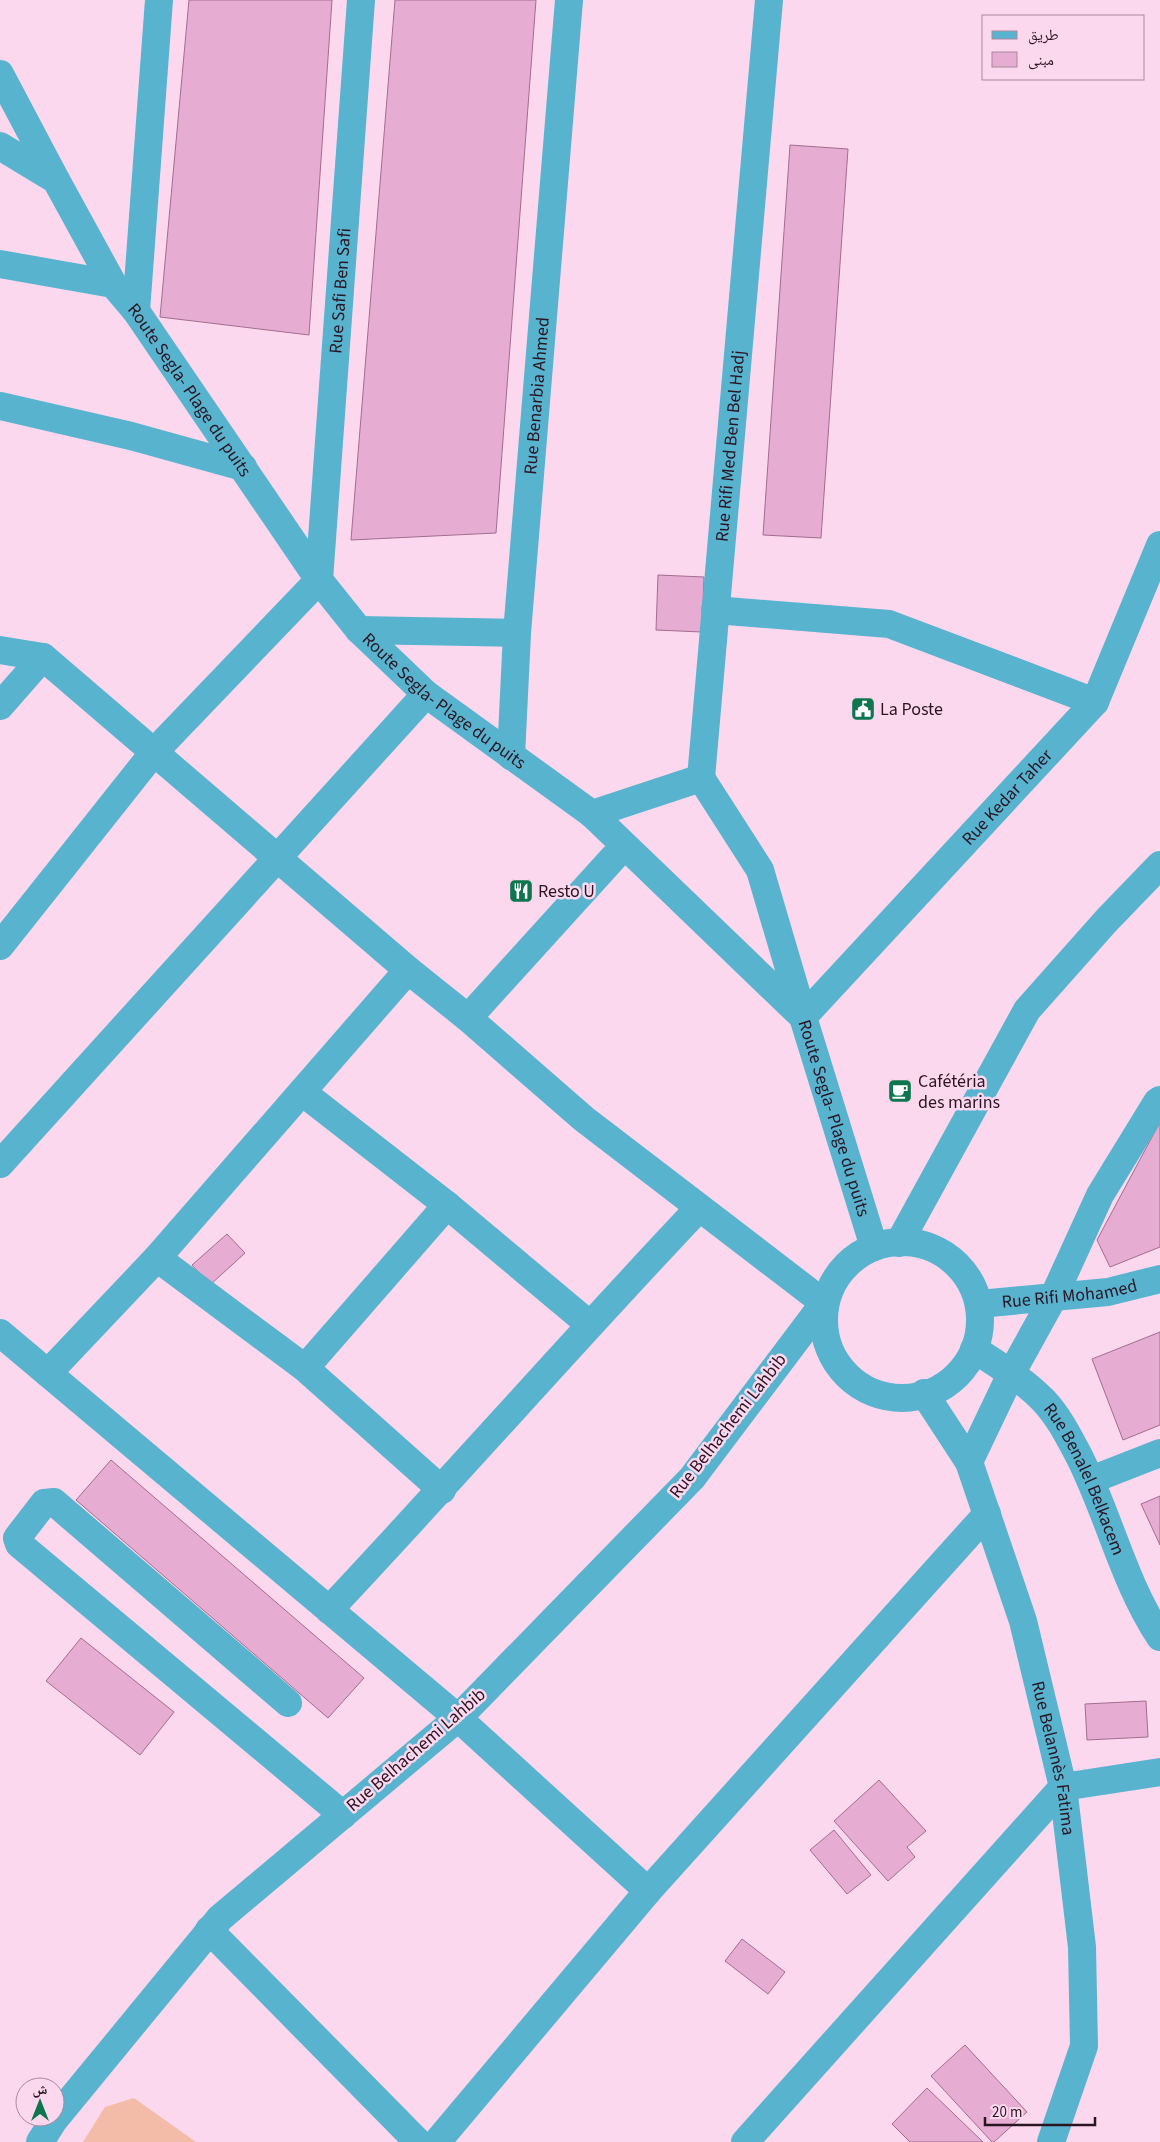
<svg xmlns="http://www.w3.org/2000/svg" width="1160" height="2142" font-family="'Source Sans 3','Noto Naskh Arabic',sans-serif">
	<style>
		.green { fill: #f3bca9 }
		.building { fill: #e6acd1; stroke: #a26d8f }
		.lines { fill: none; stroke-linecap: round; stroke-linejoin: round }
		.minor { stroke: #58b3cf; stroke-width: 28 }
		.labels { text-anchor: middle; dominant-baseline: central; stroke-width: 5; stroke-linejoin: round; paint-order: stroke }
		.street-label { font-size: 18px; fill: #2a1523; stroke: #fcd8ee }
		.poi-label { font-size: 18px; fill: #2a1523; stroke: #fcd8ee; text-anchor: start }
	</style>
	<rect width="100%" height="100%" fill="#fcd8ee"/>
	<path class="green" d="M134 2098 196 2142H83L105 2107Z"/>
	<g class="building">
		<path d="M189 0H332L309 335 160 317Z"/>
		<path d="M395 0H536L496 533 351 540Z"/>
		<path d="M790 145 848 149 821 538 763 535Z"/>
		<path d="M658 575 704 577 702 632 656 630Z"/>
		<path d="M1160 1122V1247L1110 1267 1097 1240Z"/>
		<path d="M227 1234 245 1253 210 1285 192 1265Z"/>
		<path d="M1160 1332V1425L1123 1440 1092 1359Z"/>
		<path d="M111 1460 364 1678 328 1718 76 1500Z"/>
		<path d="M1160 1496V1545L1141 1504Z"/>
		<path d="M81 1638 174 1712 140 1755 46 1681Z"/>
		<path d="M1146 1701 1148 1737 1087 1740 1085 1704Z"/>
		<path d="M879 1780 926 1831 907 1847 915 1857 888 1881 834 1821Z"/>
		<path d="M834 1830 871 1875 847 1894 810 1850Z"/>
		<path d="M742 1939 785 1972 768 1994 725 1961Z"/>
		<path d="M965 2045 1027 2112 994 2142H992L931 2076Z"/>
		<path d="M927 2088 983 2142H910L892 2124Z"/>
	</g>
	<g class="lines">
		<g class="minor">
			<path d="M0 74 56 180"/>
			<path id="s1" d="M0 146 56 180 113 284 136 311 319 580 359 630 426 694 592 814 803 1017 874 1247"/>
			<path d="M0 264 113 284"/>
			<path d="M136 311 159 0"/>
			<path d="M0 406 131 436 243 467"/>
			<path d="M715 610 889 624 1095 702"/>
			<path id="s2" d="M359 630 517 633 569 0"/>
			<path d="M0 650 43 657 408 970 468 1018 584 1119 824 1303 692 1478 458 1718 220 1918 54 2120 40 2142"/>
			<path d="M0 706 43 657"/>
			<path d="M511 756 517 633"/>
			<path d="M701 778 760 870 803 1016"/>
			<path id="s3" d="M592 814 701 778 769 0"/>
			<path id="s4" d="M0 946 154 752 319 580 361 0"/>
			<path id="s5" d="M803 1017 1095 702 1160 545"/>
			<path d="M468 1018 624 846"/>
			<path d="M302 1092 447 1205 589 1324"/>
			<path d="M0 1164 426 694"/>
			<circle cx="902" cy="1320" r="78"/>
			<path d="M899 1243 1027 1010 1106 921 1160 865"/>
			<path d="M157 1258 305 1368 442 1490"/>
			<path id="s6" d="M979 1304 1108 1292 1160 1279"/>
			<path d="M0 1333 458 1718 648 1891"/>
			<path id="s7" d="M974 1349C998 1365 1024 1380 1044 1401 1059 1417 1069 1437 1079 1456 1109 1515 1123 1581 1160 1637"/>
			<path d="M305 1368 447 1205"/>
			<path d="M48 1373 157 1258 408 970"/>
			<path id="s8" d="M924 1393 969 1462 1023 1621 1063 1787 1082 1947 1084 2046 1051 2142"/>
			<path d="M969 1462 1011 1374 1053 1298 1100 1195 1157 1102 1160 1100"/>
			<path d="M1091 1480 1160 1453"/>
			<path d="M329 1610C454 1477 574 1340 699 1208"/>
			<path d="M288 1703 54 1502 44 1503 17 1538 19 1544 343 1815"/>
			<path d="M209 1930 418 2142"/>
			<path d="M437 2142 648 1891 987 1514"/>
			<path d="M745 2142 1063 1787 1160 1772"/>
		</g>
	</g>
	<defs>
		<symbol id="civic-square" viewBox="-11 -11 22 22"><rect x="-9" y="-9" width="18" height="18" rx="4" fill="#0e764e" stroke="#fcd8ee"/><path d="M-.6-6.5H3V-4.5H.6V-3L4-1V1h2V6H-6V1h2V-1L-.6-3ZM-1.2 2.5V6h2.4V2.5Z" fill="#fff"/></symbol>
		<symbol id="restaurant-square" viewBox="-11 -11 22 22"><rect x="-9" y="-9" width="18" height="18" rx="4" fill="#0e764e" stroke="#fcd8ee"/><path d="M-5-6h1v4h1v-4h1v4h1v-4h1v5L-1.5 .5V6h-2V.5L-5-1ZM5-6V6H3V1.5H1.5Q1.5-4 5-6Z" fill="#fff"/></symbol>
		<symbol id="cafe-square" viewBox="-11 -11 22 22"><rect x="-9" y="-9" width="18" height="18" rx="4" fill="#0e764e" stroke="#fcd8ee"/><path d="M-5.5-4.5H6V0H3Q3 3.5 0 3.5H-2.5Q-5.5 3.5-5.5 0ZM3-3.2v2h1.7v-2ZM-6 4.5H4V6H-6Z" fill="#fff"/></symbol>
	</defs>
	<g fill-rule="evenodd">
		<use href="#civic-square" x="849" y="695" width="28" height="28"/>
		<use href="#restaurant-square" x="507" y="877" width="28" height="28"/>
		<use href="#cafe-square" x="886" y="1077" width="28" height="28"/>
	</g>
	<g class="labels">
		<g class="street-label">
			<text stroke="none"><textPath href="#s4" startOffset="776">Rue Safi Ben Safi</textPath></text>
			<text stroke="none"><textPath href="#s1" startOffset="315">Route Segla- Plage du puits</textPath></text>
			<text stroke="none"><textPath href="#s2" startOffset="396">Rue Benarbia Ahmed</textPath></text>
			<text stroke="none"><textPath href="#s3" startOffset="448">Rue Rifi Med Ben Bel Hadj</textPath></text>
			<text stroke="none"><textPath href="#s1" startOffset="720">Route Segla- Plage du puits</textPath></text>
			<text stroke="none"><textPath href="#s5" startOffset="300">Rue Kedar Taher</textPath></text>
			<text stroke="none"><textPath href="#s1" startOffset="1305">Route Segla- Plage du puits</textPath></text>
			<text stroke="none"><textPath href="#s6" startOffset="91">Rue Rifi Mohamed</textPath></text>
			<text transform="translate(728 1426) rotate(-52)">Rue Belhachemi Lahbib</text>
			<text stroke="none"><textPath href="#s7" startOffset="176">Rue Benalel Belkacem</textPath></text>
			<text transform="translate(416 1750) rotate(-41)">Rue Belhachemi Lahbib</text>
			<text stroke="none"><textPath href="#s8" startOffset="391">Rue Belannès Fatima</textPath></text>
		</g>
		<g class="poi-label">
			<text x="880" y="709">La Poste</text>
			<text x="538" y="891">Resto U</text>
			<text x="918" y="1081">Cafétéria<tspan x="918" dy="21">des marins</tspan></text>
		</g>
	</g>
	<rect x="982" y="15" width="162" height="65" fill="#fcd8ee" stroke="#a88a9d"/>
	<rect x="992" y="31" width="25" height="8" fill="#58b3cf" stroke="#a88a9d"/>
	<text x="1028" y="40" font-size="15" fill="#2a1523">طريق</text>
	<rect x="992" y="52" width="25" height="15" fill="#e6acd1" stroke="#a88a9d"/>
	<text x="1028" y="65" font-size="15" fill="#2a1523">مبنى</text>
	<g transform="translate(40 2102)"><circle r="24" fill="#fcd8ee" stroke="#a88a9d"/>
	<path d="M0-4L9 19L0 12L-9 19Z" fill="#0e764e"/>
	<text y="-8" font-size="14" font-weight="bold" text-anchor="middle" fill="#2a1523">ش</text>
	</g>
	<path d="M985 2117v8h110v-8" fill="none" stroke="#2a1523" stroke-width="2.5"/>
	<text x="992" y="2117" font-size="15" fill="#2a1523" stroke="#fcd8ee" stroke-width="4" paint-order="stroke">20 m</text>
</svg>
